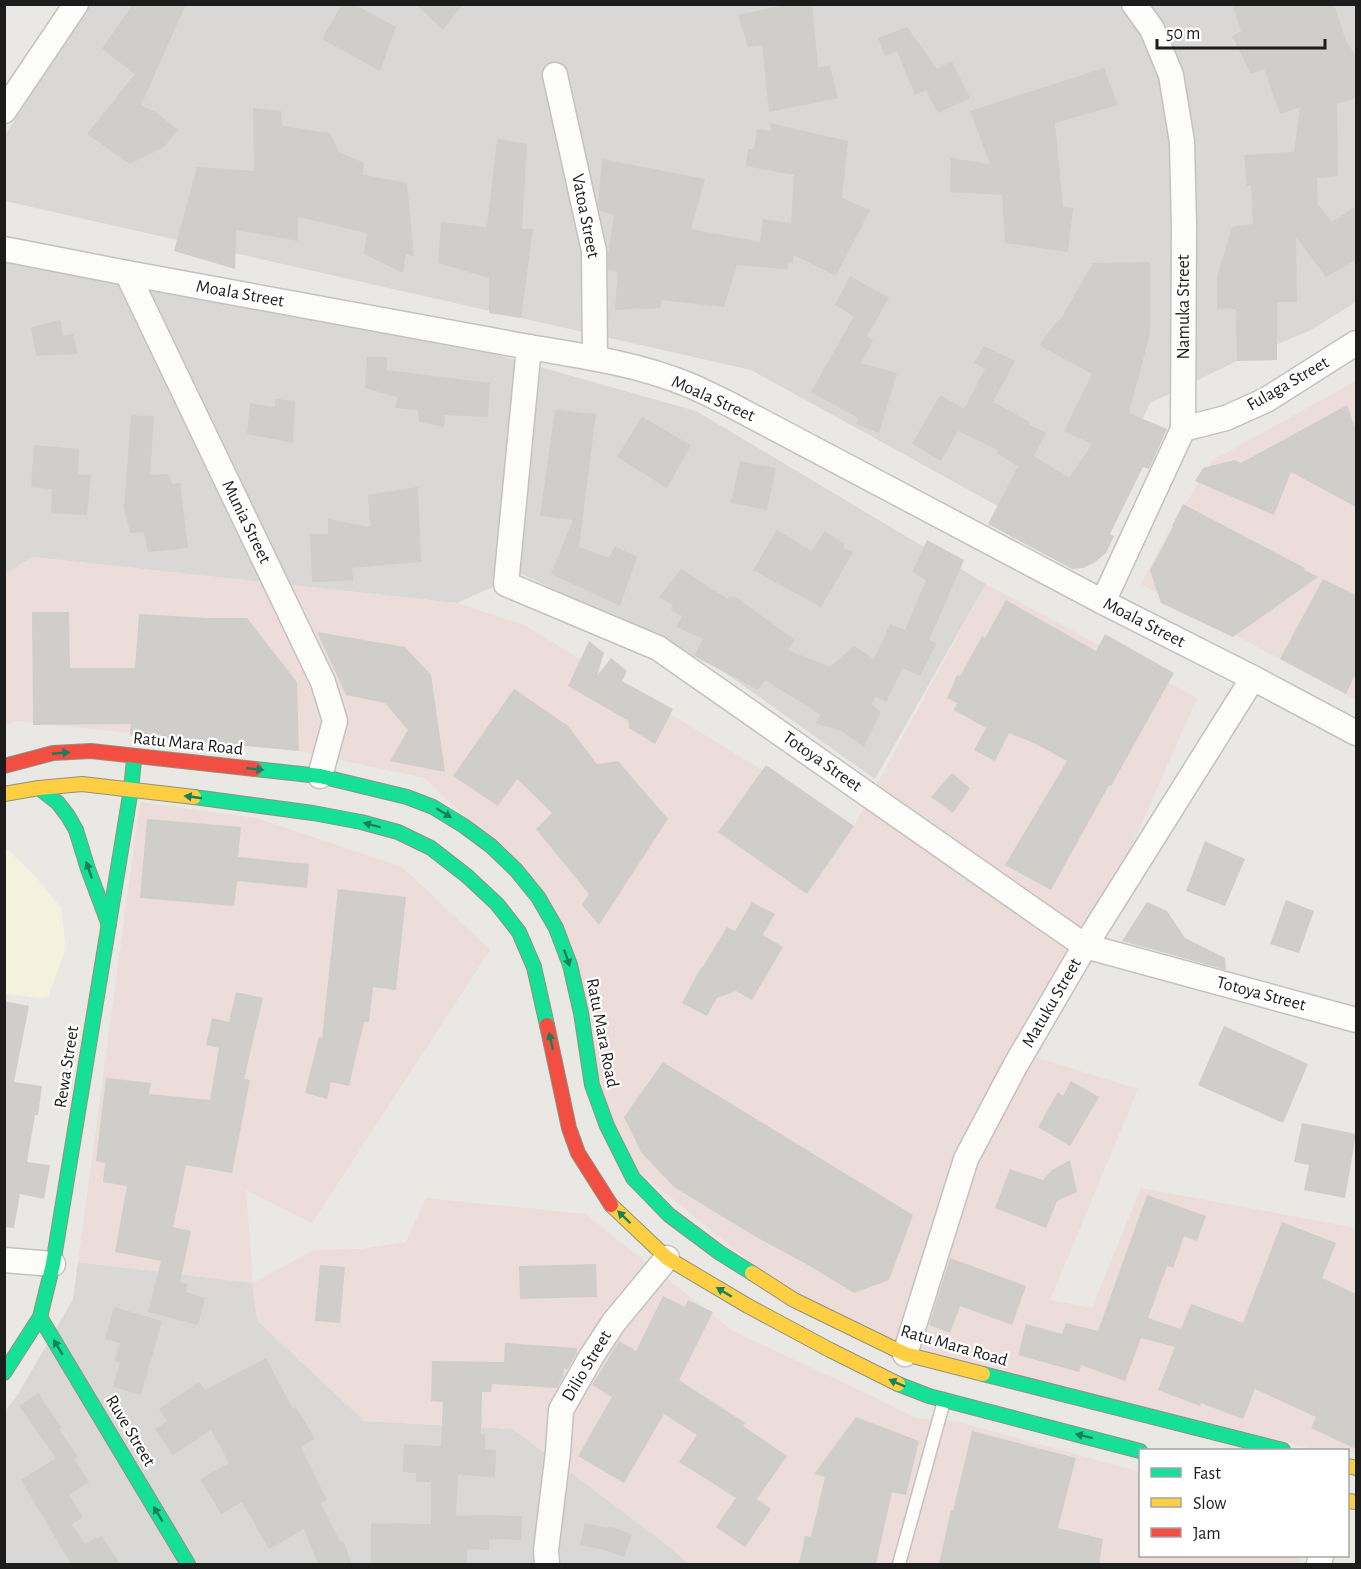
<svg xmlns="http://www.w3.org/2000/svg" width="1361" height="1569" font-family="'Alegreya Sans',sans-serif">
	<style>
		.residential { fill: #d9d8d6 }
		.commercial { fill: #ecdcda }
		.education { fill: #f4f2df }
		.building { fill: #d0cecb }
		.lines { fill: none; stroke-linecap: round; stroke-linejoin: round }
		.lane-casing { stroke: #c3c2c0; stroke-width: 15 }
		.street-casing { stroke: #c3c2c0; stroke-width: 27 }
		.fast-casing { stroke: #91927e; stroke-width: 16 }
		.slow-casing { stroke: #91927e; stroke-width: 16 }
		.jam-casing { stroke: #91927e; stroke-width: 16 }
		.lane { stroke: #fcfcfb; stroke-width: 12 }
		.street { stroke: #fcfcfb; stroke-width: 24 }
		.fast { stroke: #16e098; stroke-width: 14 }
		.slow { stroke: #ffcf43; stroke-width: 14 }
		.jam { stroke: #f24e42; stroke-width: 14 }
		.oneway { fill: #197e5a }
		.labels { text-anchor: middle; dominant-baseline: central; stroke-width: 4.5; stroke-linejoin: round; paint-order: stroke }
		.street-label { font-size: 18px; fill: #1c1c1c; stroke: #fff }
	</style>
	<rect width="100%" height="100%" fill="#eae8e4"/>
	<g class="residential">
		<path d="M88 5H1356V302L1311 330 1237 361 1150 403 1083 553 751 370 5 201V135Z"/>
		<path d="M5 261 487 352 696 411 986 584 875 779 717 667 522 574 457 603 33 557 5 574Z"/>
		<path d="M78 1262 253 1283 364 1421 513 1429 671 1548 689 1564H6L5 1562V1411L17 1396 73 1299Z"/>
	</g>
	<g class="commercial">
		<path d="M1356 381V700L1141 584 1172 526 1213 460Z"/>
		<path d="M32 557 457 603 524 625 854 826 986 584 1197 698 1038 1058 1138 1089 1050 1300 1092 1308 1141 1188 1356 1228V1453L1348 1450 1312 1449 935 1354 805 1306 637 1170 604 1105 578 975 514 862 424 778 299 751 17 721 5 726V574Z"/>
		<path d="M140 802 256 818 402 867 490 950 312 1223 246 1190 253 1283 314 1250 361 1249 406 1242 426 1198 585 1214 733 1331 876 1398 915 1418 959 1422 1140 1472V1556H1301L1299 1564H689L671 1548 513 1429 364 1421 257 1321 252 1283 78 1262Z"/>
	</g>
	<path class="education" d="M5 849 8 850 36 877 61 908 66 949 48 997 41 998 5 994Z"/>
	<g class="building">
		<path d="M133 4H186L141 105 157 113 178 130 164 147 130 164 87 134 135 74 102 49Z"/>
		<path d="M342 4H354L396 27 380 71 322 39Z"/>
		<path d="M416 4H463L443 30Z"/>
		<path d="M789 4H812L818 67 830 66 838 98 769 112 762 45 748 47 738 15Z"/>
		<path d="M1232 4H1334L1346 41 1356 56V98L1337 104 1338 176 1317 178 1318 205 1332 222 1356 206V260L1326 277 1296 237 1297 302H1277V360L1237 361 1236 309H1217V277L1232 227 1253 224 1251 186H1247L1244 155 1294 152 1300 107 1280 114 1264 69 1251 74 1232 36 1241 31Z"/>
		<path d="M907 27 937 69 952 61 970 98 938 113 926 90 915 95 897 51 885 56 878 38Z"/>
		<path d="M1104 68 1118 105 1055 123 1063 207 1073 208 1068 252 1005 243 1002 195 950 192 951 158 990 164 970 111Z"/>
		<path d="M253 108 281 111 282 126 330 133 339 152 364 163 363 175 407 183 414 257 406 254 403 273 364 254 367 233 298 217V241L236 230 235 269 174 251 197 167 254 171Z"/>
		<path d="M770 123 848 141 842 198 870 210 836 276 794 255 793 264 788 263 787 269 737 265 724 307 662 300 660 308 615 310 618 272 608 270V255L614 215 600 211 598 205 602 159 705 179 691 229 760 242 763 219 791 223 794 175 746 166 748 149H754L757 129 771 131Z"/>
		<path d="M497 139 527 144 522 229H533L521 318 489 313V278L438 263 441 222 487 227Z"/>
		<path d="M1150 262V334L1129 413 1167 429 1149 469 1143 467 1110 534 1114 536 1106 553 1094 563 1083 568 1072 569 988 524 1018 466 996 453 998 450 958 431 941 461 912 444 940 395 964 409 985 369 974 363 984 346 1015 361 993 402 1030 422 1029 425 1046 433 1034 456 1069 478 1092 444 1064 431 1092 374 1039 345 1058 320H1060L1093 263Z"/>
		<path d="M850 276 889 298 867 336 873 340 861 363 897 373 879 433 856 424 858 418 811 392 854 316 835 305Z"/>
		<path d="M60 320 63 336 73 334 78 354 36 356 31 327Z"/>
		<path d="M367 357H387V370L490 383 488 417 445 415 444 427 419 422 418 410 395 408 397 397 365 388Z"/>
		<path d="M276 399 295 401 293 443 247 434 250 403 275 407Z"/>
		<path d="M1347 405 1356 430V507L1291 472 1274 515 1195 481 1203 468 1234 460 1241 463Z"/>
		<path d="M555 410 596 414 579 547 609 558 615 546 637 557 620 606 551 574 573 520 540 516Z"/>
		<path d="M131 415 154 416 150 475 168 474 172 484 180 483 188 548 148 552 144 533H130L124 507Z"/>
		<path d="M642 417 691 445 667 488 617 457Z"/>
		<path d="M34 445 79 449 78 474 91 475 87 515 51 513 52 489 31 487Z"/>
		<path d="M740 461 776 468 767 510 731 503Z"/>
		<path d="M418 487 421 562 352 568 353 581 312 582 310 534H328V519L370 527 368 495Z"/>
		<path d="M1183 504 1305 568 1304 570 1318 577 1233 637 1161 603 1150 570 1173 527 1172 526Z"/>
		<path d="M777 530 812 551 825 531 845 544 844 548 853 552 821 607 753 570Z"/>
		<path d="M927 540 964 560 929 640 937 643 920 676 903 668 886 702 876 697 871 704 881 712 864 747 842 731 815 723 821 715 765 680 758 690 694 656 703 639 676 627 682 616 671 610 673 605 659 597 681 569 728 599 729 597H736L795 640 788 650 830 667 854 646 874 659 890 624 905 630 926 580 912 572Z"/>
		<path d="M1323 579 1356 595V673L1346 694 1280 659Z"/>
		<path d="M1006 600 1096 651 1105 634 1174 673 1111 786 1109 785 1051 890 1005 865 1067 761 1036 744 1009 733 995 761 974 750 986 728 954 710 957 703 947 698 957 675 960 676 982 636 985 638Z"/>
		<path d="M32 612H69L70 668H135L139 614 208 618H247L297 682 299 751 130 735 131 724 33 725Z"/>
		<path d="M317 632 405 647 431 675 445 772 390 761 408 730 385 703 346 695Z"/>
		<path d="M589 641 604 653 597 676 611 658 627 671 622 681 673 709 655 744 629 728V721L568 686Z"/>
		<path d="M514 689 568 726 597 764 618 761 668 819 599 925 582 905 589 894 536 829 552 813 517 779 498 806 453 776Z"/>
		<path d="M766 765 854 826 807 894 718 832Z"/>
		<path d="M952 773 970 788 953 813 931 797Z"/>
		<path d="M147 819 241 827 238 857 309 864 307 888 237 881 234 906 140 898Z"/>
		<path d="M1205 841 1245 859 1225 906 1186 891Z"/>
		<path d="M338 889 406 897 396 990 373 987 369 1022H364L349 1086 331 1082 327 1099 305 1093 319 1037 322 1038Z"/>
		<path d="M1286 900 1314 911 1299 953 1270 944Z"/>
		<path d="M752 902 775 914 763 935 783 947 752 1000 736 991 717 998 707 1016 682 1003 701 967 702 968 727 927 735 931Z"/>
		<path d="M1147 902 1167 911 1185 938 1225 958 1226 970 1122 941Z"/>
		<path d="M236 992 263 998 244 1079 250 1080 232 1173 186 1165 173 1227 191 1231 180 1282 188 1284 186 1292 205 1298 198 1325 148 1312 161 1261 115 1252 127 1186 103 1182 105 1163 96 1161 106 1078 151 1083 149 1094 210 1100 219 1048 206 1045 212 1018 229 1022Z"/>
		<path d="M4 1001 29 1006 14 1082 42 1086 38 1115H35L27 1162 50 1165 44 1199 20 1194 14 1228 4 1227Z"/>
		<path d="M1224 1026 1308 1064 1283 1123 1198 1085Z"/>
		<path d="M663 1062 913 1215 889 1280 854 1293 808 1265 756 1237 674 1187 641 1152 624 1117Z"/>
		<path d="M1071 1081 1099 1097 1070 1146 1038 1127 1058 1092 1063 1096Z"/>
		<path d="M1302 1123 1356 1134 1345 1198 1304 1190 1309 1165 1294 1162Z"/>
		<path d="M1070 1160 1077 1192 1057 1201 1046 1228 995 1208 1010 1169 1043 1180 1052 1170Z"/>
		<path d="M1147 1195 1206 1216 1197 1241 1184 1236 1173 1268 1167 1266 1148 1318 1181 1329 1191 1304 1243 1323 1282 1222 1336 1243 1322 1278 1356 1294V1449L1311 1428 1316 1417 1255 1389 1243 1419 1201 1403 1200 1406 1158 1390 1175 1347 1141 1338 1125 1381 1081 1365 1079 1372 1018 1355 1026 1324 1062 1334 1066 1323 1098 1331Z"/>
		<path d="M950 1258 1026 1286 1012 1325 960 1306 950 1333 929 1325Z"/>
		<path d="M596 1264 597 1297 520 1299 519 1266Z"/>
		<path d="M320 1265 345 1267 340 1323 315 1321Z"/>
		<path d="M663 1296 685 1307 688 1300 713 1312 679 1380 745 1423 743 1426 787 1456 757 1499 771 1509 745 1547 716 1527 736 1498 679 1462 697 1435 664 1414 624 1483 578 1456 612 1397 592 1385 619 1341 636 1351Z"/>
		<path d="M114 1307 162 1321 141 1395 113 1387 120 1363 115 1361 120 1343 105 1339Z"/>
		<path d="M505 1343 577 1348V1353L567 1370 564 1368 563 1377 557 1388 492 1384 491 1392H482L481 1434H485V1449L496 1450 495 1477 458 1475 456 1515 522 1516 521 1540 489 1539V1550L467 1549V1564H371V1523L431 1524V1482H416V1473L403 1472 404 1444 441 1446 443 1402 431 1401 432 1361 504 1362Z"/>
		<path d="M266 1358 293 1409 296 1407 315 1439 301 1447 327 1500 321 1503 340 1541H343L352 1564H318L304 1529 269 1549 242 1502 221 1514 200 1479 229 1463 211 1430 173 1455 155 1429 167 1421 159 1409 199 1382 205 1390Z"/>
		<path d="M38 1393 62 1428 59 1430 78 1457 74 1459 89 1482 69 1495 83 1517 72 1524 85 1544 96 1538 97 1539 102 1536 120 1564H71L21 1480 56 1458 19 1406Z"/>
		<path d="M856 1417 919 1441 906 1495 892 1492 876 1564H799L805 1536 811 1537 825 1477 814 1474Z"/>
		<path d="M972 1431 1076 1458 1058 1528 1103 1539 1099 1564H939L951 1510 953 1511Z"/>
		<path d="M585 1523 608 1528 609 1526 632 1534 624 1557 604 1550 580 1545Z"/>
	</g>
	<g class="lines">
		<defs>
			<path id="lane" d="M899 1564 944 1401"/>
			<g id="street">
				<path d="M555 75 594 251 595 358"/>
				<path d="M4 111 76 4"/>
				<path d="M4 249 127 273 529 347C583 356 638 364 689 385 703 391 717 398 731 405L1103 602 1253 678 1356 733"/>
				<path d="M127 273 323 682 335 721 320 776"/>
				<path d="M529 347 506 584 658 648 1085 946 1356 1020"/>
				<path d="M1183 429 1226 418 1266 400 1356 343"/>
				<path d="M1103 602 1183 429 1184 226 1182 142 1171 75 1152 29 1134 4"/>
				<path d="M4 1260 53 1264"/>
				<path d="M905 1354 966 1159 1015 1066 1085 946 1253 678"/>
				<path d="M547 1564 546 1550 558 1452 561 1410 591 1357 614 1322 667 1258"/>
				<path d="M1319 1564 1321 1556"/>
			</g>
			<g id="fast">
				<path d="M255 769 320 776 407 797 433 807 464 826 491 846 516 870 538 897 556 928 570 965 581 1013 592 1085 607 1126 633 1178 669 1215 720 1253 752 1273"/>
				<path d="M39 788 58 803 68 816 76 830 88 869 109 925"/>
				<path d="M194 797 313 813 361 822 398 832 431 848 467 876 497 904 519 932 534 967 547 1025"/>
				<path d="M40 1317 188 1564"/>
				<path d="M4 1373 40 1317 53 1264 131 789 134 760"/>
				<path d="M983 1374 1283 1450"/>
				<path d="M898 1384 929 1396 1140 1451"/>
			</g>
			<g id="slow">
				<path d="M4 794 39 788 82 784 194 797"/>
				<path d="M611 1205 667 1258 748 1306 830 1350 898 1384"/>
				<path d="M752 1273 794 1300 905 1354 983 1374"/>
				<path d="M1348 1466 1356 1468"/>
				<path d="M1348 1501 1356 1502"/>
			</g>
			<g id="jam">
				<path d="M4 766 53 753 91 751 255 769"/>
				<path d="M547 1025 569 1128 578 1153 611 1205"/>
			</g>
		</defs>
		<use href="#lane" class="lane-casing"/>
		<use href="#street" class="street-casing"/>
		<use href="#fast" class="fast-casing"/>
		<use href="#slow" class="slow-casing"/>
		<use href="#jam" class="jam-casing"/>
		<use href="#lane" class="lane"/>
		<use href="#street" class="street"/>
		<use href="#fast" class="fast"/>
		<use href="#slow" class="slow"/>
		<use href="#jam" class="jam"/>
	</g>
	<defs><path id="oneway-solid" d="M-6-.8H1V-3.2L6.5 0L1 3.2V.8H-6Z" transform="scale(1.5)"/></defs>
	<g class="oneway">
		<use href="#oneway-solid" transform="translate(61 753) rotate(-5)"/>
		<use href="#oneway-solid" transform="translate(255 769) rotate(6)"/>
		<use href="#oneway-solid" transform="translate(193 797) rotate(-172)"/>
		<use href="#oneway-solid" transform="translate(444 813) rotate(32)"/>
		<use href="#oneway-solid" transform="translate(372 825) rotate(-165)"/>
		<use href="#oneway-solid" transform="translate(89 870) rotate(-109)"/>
		<use href="#oneway-solid" transform="translate(567 958) rotate(71)"/>
		<use href="#oneway-solid" transform="translate(551 1041) rotate(-103)"/>
		<use href="#oneway-solid" transform="translate(624 1217) rotate(-136)"/>
		<use href="#oneway-solid" transform="translate(724 1292) rotate(-149)"/>
		<use href="#oneway-solid" transform="translate(58 1347) rotate(-121)"/>
		<use href="#oneway-solid" transform="translate(897 1383) rotate(-156)"/>
		<use href="#oneway-solid" transform="translate(1084 1436) rotate(-166)"/>
		<use href="#oneway-solid" transform="translate(158 1514) rotate(-121)"/>
	</g>
	<g class="labels">
		<g class="street-label">
			<text transform="translate(585 216) rotate(79)">Vatoa Street</text>
			<text transform="translate(240 294) rotate(10)">Moala Street</text>
			<text transform="translate(1184 307) rotate(-90)">Namuka Street</text>
			<text transform="translate(1288 384) rotate(-30)">Fulaga Street</text>
			<text transform="translate(713 399) rotate(24)">Moala Street</text>
			<text transform="translate(246 522) rotate(64)">Munia Street</text>
			<text transform="translate(1144 623) rotate(27)">Moala Street</text>
			<text transform="translate(188 744) rotate(6)">Ratu Mara Road</text>
			<text transform="translate(822 762) rotate(35)">Totoya Street</text>
			<text transform="translate(1261 994) rotate(15)">Totoya Street</text>
			<text transform="translate(1052 1003) rotate(-60)">Matuku Street</text>
			<text transform="translate(602 1033) rotate(79)">Ratu Mara Road</text>
			<text transform="translate(67 1067) rotate(-81)">Rewa Street</text>
			<text transform="translate(954 1346) rotate(16)">Ratu Mara Road</text>
			<text transform="translate(587 1366) rotate(-59)">Dilio Street</text>
			<text transform="translate(130 1431) rotate(59)">Ruve Street</text>
		</g>
	</g>
	<rect width="1361" height="1569" fill="none" stroke="#1c1c1c" stroke-width="12"/>
	<rect x="1139" y="1449" width="210" height="108" fill="#ffffff" stroke="#a4a4a4" stroke-width="1.5"/>
	<rect x="1151" y="1468" width="30" height="9" fill="#16e098" stroke="#a4a4a4" stroke-width="1.5"/>
	<text x="1193" y="1479" font-size="18" fill="#1c1c1c">Fast</text>
	<rect x="1151" y="1498" width="30" height="9" fill="#ffcf43" stroke="#a4a4a4" stroke-width="1.5"/>
	<text x="1193" y="1509" font-size="18" fill="#1c1c1c">Slow</text>
	<rect x="1151" y="1528" width="30" height="9" fill="#f24e42" stroke="#a4a4a4" stroke-width="1.5"/>
	<text x="1193" y="1539" font-size="18" fill="#1c1c1c">Jam</text>
	<path d="M1157 39v9h168v-9" fill="none" stroke="#1c1c1c" stroke-width="3"/>
	<text x="1166" y="39" font-size="18" fill="#1c1c1c" stroke="#ffffff" stroke-width="4.5" paint-order="stroke">50 m</text>
</svg>
